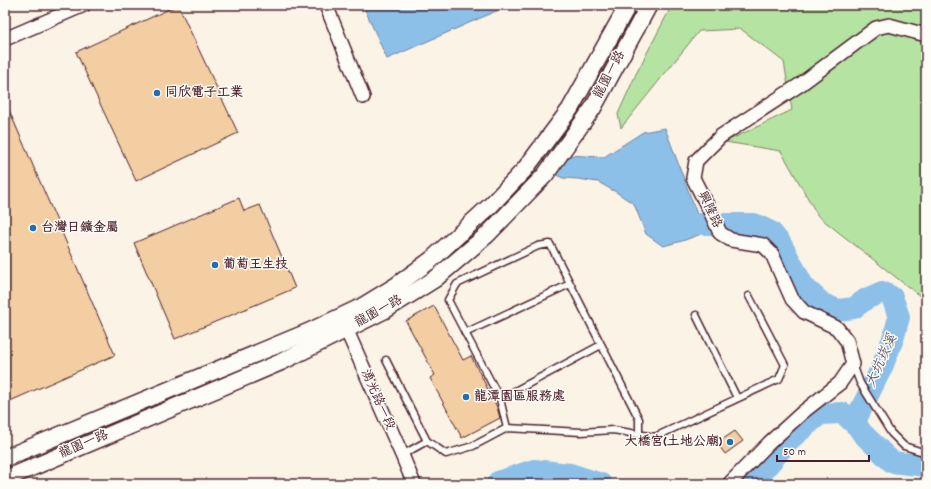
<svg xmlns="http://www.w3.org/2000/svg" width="931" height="489" font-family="Dekko,'LXGW WenKai TC',sans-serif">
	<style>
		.green { fill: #b5e3a1; stroke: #808166 }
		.water { fill: #8cc0e9; stroke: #72809d }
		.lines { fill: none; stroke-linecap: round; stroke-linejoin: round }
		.river { stroke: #8cc0e9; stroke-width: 22 }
		.building { fill: #f3cea3; stroke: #4a1f2b }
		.service-casing { stroke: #4a1f2b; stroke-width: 9 }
		.minor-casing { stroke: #4a1f2b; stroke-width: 16 }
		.tertiary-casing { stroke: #4a1f2b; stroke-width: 19 }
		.service { stroke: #fdfcf7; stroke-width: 6 }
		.minor { stroke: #fdfcf7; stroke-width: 13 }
		.tertiary { stroke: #fdfcf7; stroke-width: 16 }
		.poi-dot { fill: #1f6fb2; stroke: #fdfcf7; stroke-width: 1.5 }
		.labels { text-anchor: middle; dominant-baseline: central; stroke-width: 3; stroke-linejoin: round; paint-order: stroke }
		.street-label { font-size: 13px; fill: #4a1f2b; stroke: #fdfcf7 }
		.poi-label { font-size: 13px; font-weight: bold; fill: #4a1f2b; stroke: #fdfcf7; text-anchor: start }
		.water-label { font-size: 14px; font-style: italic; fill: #61576e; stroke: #fdfcf7 }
	</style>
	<rect width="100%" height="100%" fill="#fbf3e6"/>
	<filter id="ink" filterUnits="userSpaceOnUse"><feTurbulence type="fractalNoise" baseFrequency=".025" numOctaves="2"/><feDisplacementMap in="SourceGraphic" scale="8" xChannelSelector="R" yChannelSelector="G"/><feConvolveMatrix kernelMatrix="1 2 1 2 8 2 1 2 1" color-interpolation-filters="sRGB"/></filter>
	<g filter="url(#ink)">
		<path class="green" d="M672 5H926V301L818 216 781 151 725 142 792 110 784 62 741 29 699 31 621 128 618 114 636 74Z"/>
		<g class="water">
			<path d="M363 5H510L387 59Z"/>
			<path d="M665 128 704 233 682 241 663 246 646 234 634 204 616 192 598 182 578 179 563 178 554 174 567 155 604 157 643 132Z"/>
		</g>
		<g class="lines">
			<g class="river">
				<path d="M700 224H754L771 232 781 244 804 287 823 304 838 310 854 308 866 299 882 292 892 297 899 317 894 336 882 367 854 423"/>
				<path d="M497 484 498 482 534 470 570 474 601 484"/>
				<path d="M752 484 789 440 820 414 843 413 858 427 862 433 892 462 926 466"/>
			</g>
		</g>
		<g class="building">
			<path d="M178 5 238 133 136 181 76 52Z"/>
			<path d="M5 101 115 355 10 401 5 390Z"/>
			<path d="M239 198 244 211 260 205 295 288 175 339 134 243Z"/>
			<path d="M434 306 463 360 471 356 497 407 500 418 462 438 430 378 435 375 406 321Z"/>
			<path d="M735 431 743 441 725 454 717 443Z"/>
		</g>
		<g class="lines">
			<defs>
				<g id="service">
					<path d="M696 315 737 398"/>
					<path d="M465 333 570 284"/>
					<path d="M386 360 427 441"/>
					<path d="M853 364 860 383 891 433 904 446 926 453"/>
					<path d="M500 399 601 345"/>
					<path d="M507 428 500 399 448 300 457 284 538 246 550 244 639 419V435"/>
					<path d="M402 455 427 441 446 454 473 446 507 428 581 432 613 430 655 437 779 379 785 365 749 296"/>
				</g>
				<g id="minor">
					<path d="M326 5 363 97"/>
					<path d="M637 5 646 10"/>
					<path d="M5 39 84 5"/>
					<path d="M343 322 402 455 414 484"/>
					<path d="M729 484 769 443 803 412 840 383 853 364 847 341 837 328 804 312 792 299 772 254 763 245 731 240 720 233 711 213 693 178 696 161 721 136 801 84 876 28 889 25 926 35"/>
				</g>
				<g id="tertiary">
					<path d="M5 458 308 332 361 307 397 285 431 260 491 205 525 169 570 109 628 5"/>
					<path d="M5 479 281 362 387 309 435 279 487 235 545 175 593 108 649 5"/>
				</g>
			</defs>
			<use href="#service" class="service-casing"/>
			<use href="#minor" class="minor-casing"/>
			<use href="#tertiary" class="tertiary-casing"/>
			<use href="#service" class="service"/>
			<use href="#minor" class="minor"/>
			<use href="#tertiary" class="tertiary"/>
		</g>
	</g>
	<g class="poi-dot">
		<circle cx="157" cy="93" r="4"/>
		<circle cx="33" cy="228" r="4"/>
		<circle cx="215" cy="265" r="4"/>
		<circle cx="466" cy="397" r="4"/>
		<circle cx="730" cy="442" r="4"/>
	</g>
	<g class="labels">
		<g class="street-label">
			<text transform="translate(610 75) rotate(-62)">龍園一路</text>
			<text transform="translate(709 210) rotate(64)">興隆路</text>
			<text transform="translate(379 312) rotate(-29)">龍園一路</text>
			<text transform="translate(377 400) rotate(66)">湧光路一段</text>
			<text transform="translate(84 445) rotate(-23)">龍園一路</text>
		</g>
		<g class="poi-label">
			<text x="165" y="93">同欣電子工業</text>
			<text x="41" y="228">台灣日鑛金屬</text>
			<text x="223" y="265">葡萄王生技</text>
			<text x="474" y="397">龍潭園區服務處</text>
			<text x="722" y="442" text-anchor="end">大橋宮(土地公廟)</text>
		</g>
		<g class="water-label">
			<text transform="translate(882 361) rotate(-66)">大坑崁溪</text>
		</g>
	</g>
	<rect width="931" height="489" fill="none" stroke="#fdfcf7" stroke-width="20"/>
	<rect x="10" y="10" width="911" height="469" fill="none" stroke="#4a1f2b" stroke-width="1.5" filter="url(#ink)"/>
	<path d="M777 455v6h92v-6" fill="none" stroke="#4a1f2b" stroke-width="2"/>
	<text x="783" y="455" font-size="12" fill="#4a1f2b" stroke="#fdfcf7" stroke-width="3" paint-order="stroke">50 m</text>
</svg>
